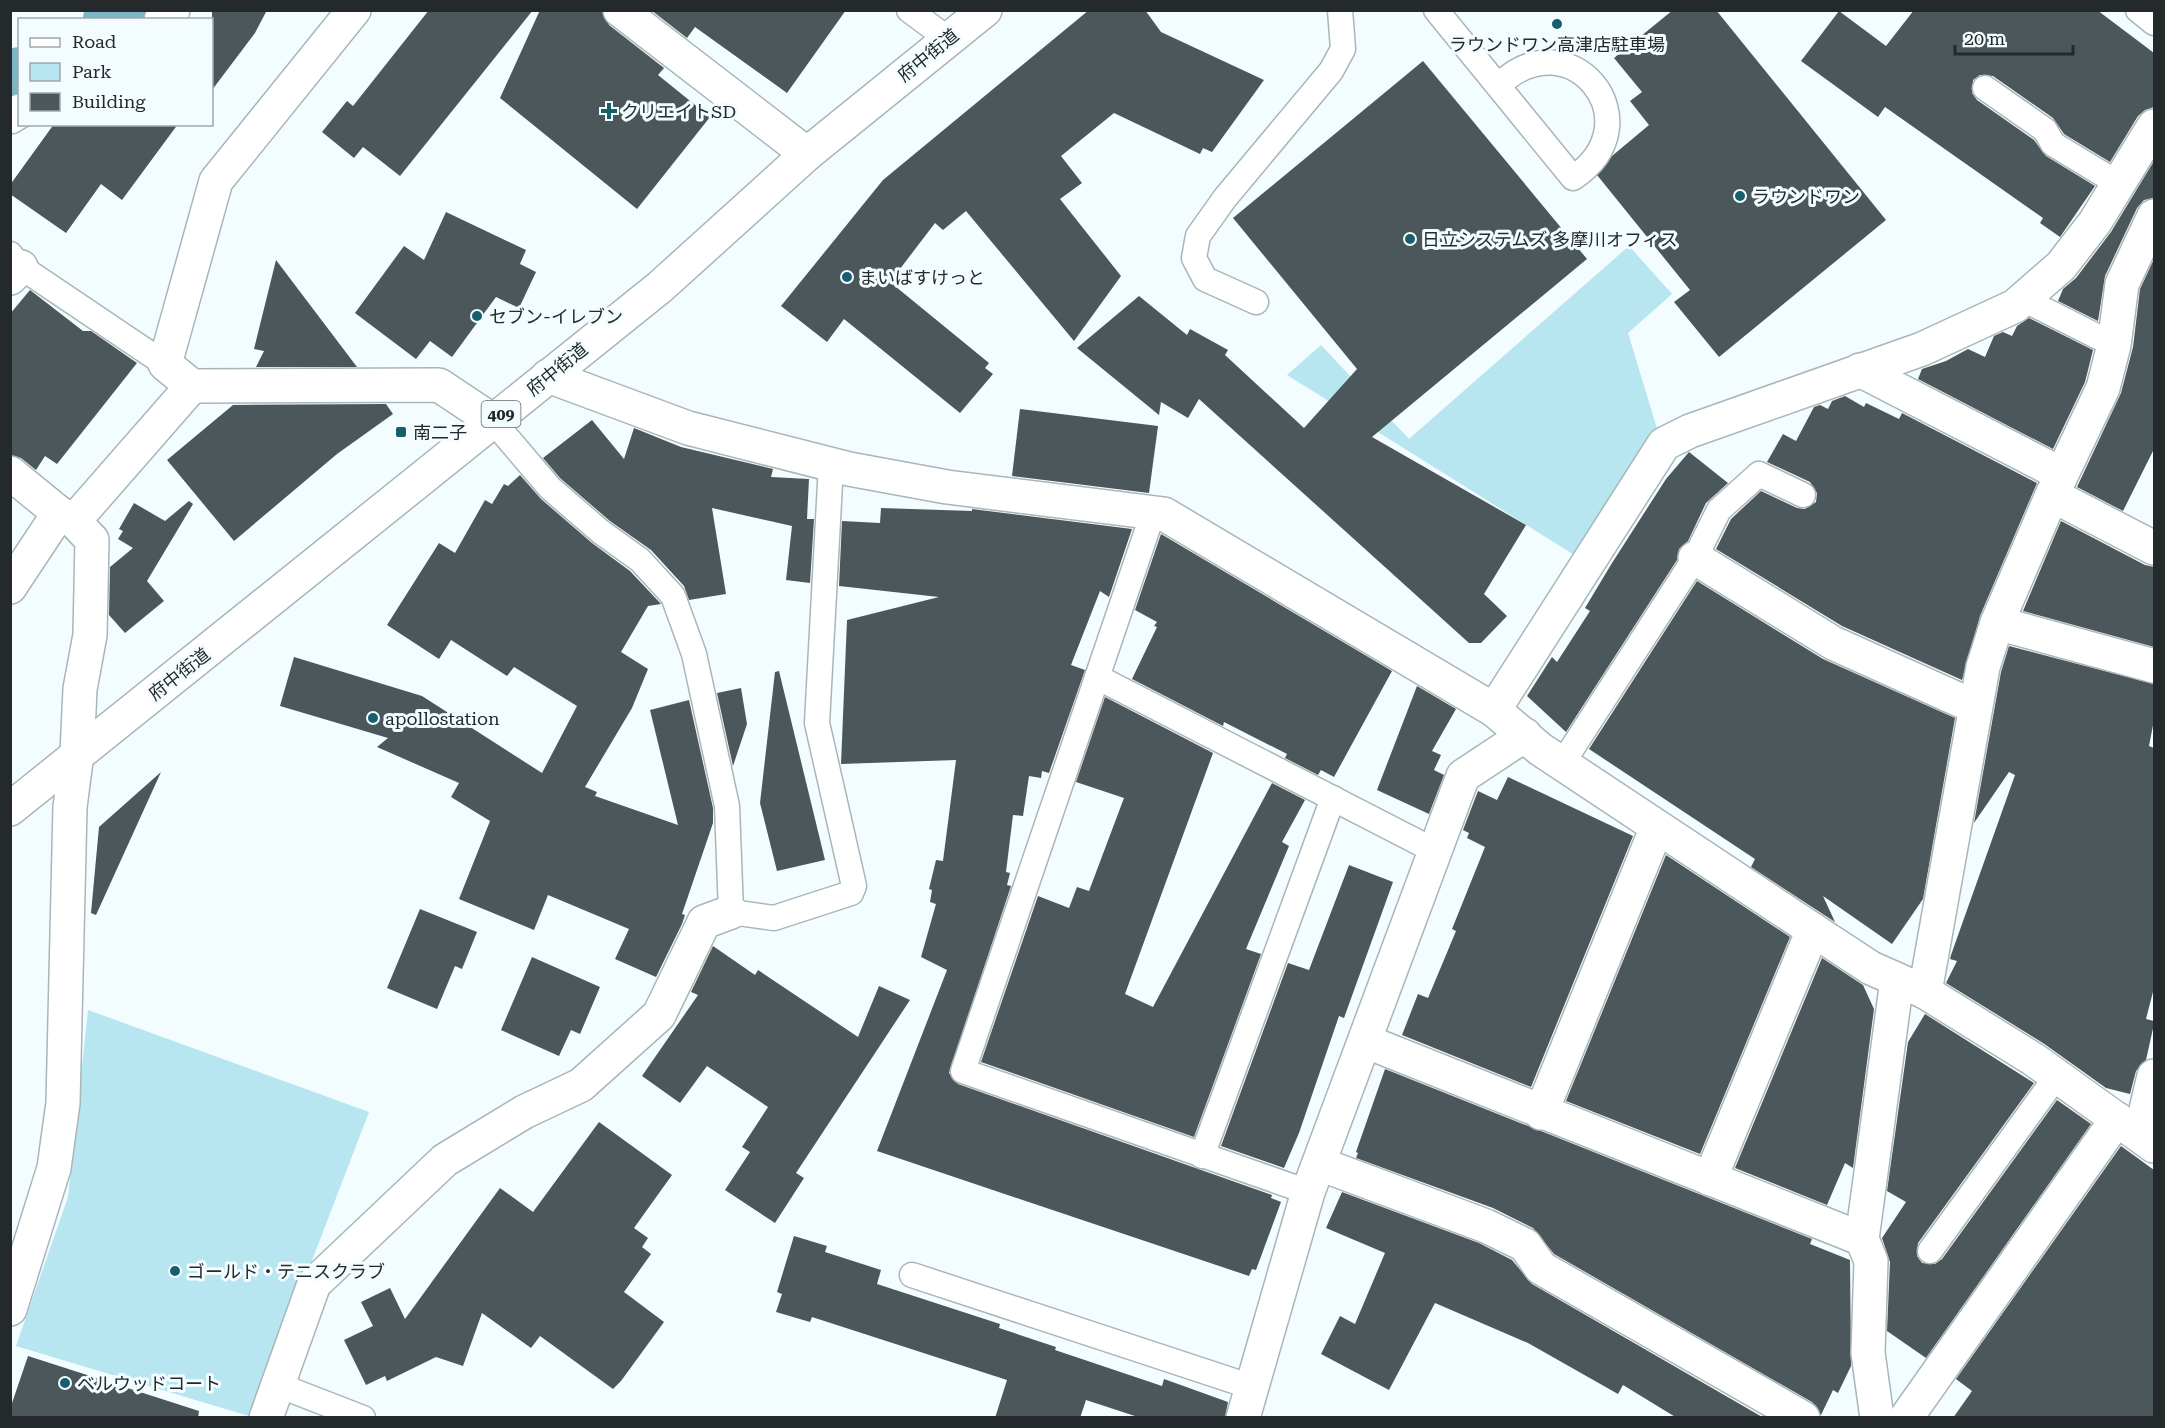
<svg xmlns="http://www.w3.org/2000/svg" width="2165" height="1428" font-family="'Roboto Serif','Noto Sans JP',serif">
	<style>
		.green { fill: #b7e5f0 }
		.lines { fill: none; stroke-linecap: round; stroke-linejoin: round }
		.river { stroke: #7cb5c3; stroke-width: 72 }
		.building { fill: #4b575a }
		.service-casing { stroke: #a8b6ba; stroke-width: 27 }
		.minor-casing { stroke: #a8b6ba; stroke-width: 36 }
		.trunk-casing { stroke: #a8b6ba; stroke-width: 36 }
		.service { stroke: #fff; stroke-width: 24 }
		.minor { stroke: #fff; stroke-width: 33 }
		.trunk { stroke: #fff; stroke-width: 33 }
		.poi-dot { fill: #175f6f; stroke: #f3fcfe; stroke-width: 2 }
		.labels { text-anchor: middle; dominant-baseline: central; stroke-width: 6; stroke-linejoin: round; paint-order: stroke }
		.shield { fill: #f3fcfe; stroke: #62686a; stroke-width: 1.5 }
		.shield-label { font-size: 16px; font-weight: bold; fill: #24292b }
		.poi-label { font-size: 18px; fill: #24292b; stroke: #f3fcfe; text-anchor: start }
		.street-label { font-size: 18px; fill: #24292b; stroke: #f3fcfe }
	</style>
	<rect width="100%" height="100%" fill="#f3fcfe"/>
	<g class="green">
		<path d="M1629 246 1672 294 1628 333 1658 432 1579 558 1287 375 1321 345 1409 439Z"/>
		<path d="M88 1010 369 1112 252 1417 16 1346 68 1197Z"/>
	</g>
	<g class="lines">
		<g class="river">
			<path d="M119 20 133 10"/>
			<path d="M10 89 20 83"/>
		</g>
	</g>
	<g class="building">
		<path d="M212 10H267L255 33 212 90Z"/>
		<path d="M429 10H533L400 176 363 147 354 158 322 132 347 101 353 106Z"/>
		<path d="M540 10H602L609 25 664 68 658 75 710 117 637 209 500 98Z"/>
		<path d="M651 10H846L787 93 695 27 687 38Z"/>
		<path d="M1089 10H1145L1161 32 1264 80 1212 152 1203 148 1200 154 1114 113 1061 156 1082 183 1060 199 1121 276 1074 341 966 211 943 230 935 223 890 282 989 363 985 368 993 374 960 413 844 319 827 342 781 306 883 180Z"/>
		<path d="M1673 10H1716L1886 220 1719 357 1674 302 1690 290 1597 175 1612 156 1649 125 1630 101 1642 92 1614 58Z"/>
		<path d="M1914 10H2097L2154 53V107L2145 110 2138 116 2110 162 2064 134 2053 118 1993 76 1980 75 1973 80 1972 93 1977 100 2034 140 2046 156 2095 186 2060 237 2040 223 2043 218 1885 107 1878 117 1801 61 1839 11 1886 46Z"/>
		<path d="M1423 61 1587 259 1372 437 1526 525 1484 594 1507 616 1481 643H1469L1199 399 1188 418 1161 402 1159 415 1077 348 1139 296 1187 335 1190 329 1228 350 1225 355 1304 428 1357 369 1233 218Z"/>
		<path d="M54 124H178L122 200 101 184 66 233 10 194V185Z"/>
		<path d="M2154 161V198L2144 200 2137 208 2105 276 2098 321 2058 301 2063 289 2076 278 2111 232Z"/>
		<path d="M446 212 526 250 520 264 536 272 519 308 496 297 452 357 430 341 416 359 355 313 404 246 424 260Z"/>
		<path d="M2154 259V449L2123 511 2077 487 2121 393 2133 347 2140 289Z"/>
		<path d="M276 260 357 367H256L264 351 254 349Z"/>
		<path d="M30 290 83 331H91L137 363 57 464 45 456 36 470 21 458 10 455V314Z"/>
		<path d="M2029 318 2093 350 2085 382 2053 449 1918 379 1922 369 1946 361 1968 349 1985 357 1994 336 2003 332 2012 336 2017 326Z"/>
		<path d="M1845 396 1864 407 1866 403 1899 419 1902 413 2037 483 1980 616 1962 680 1842 626 1716 549 1731 519 1761 491 1797 508 1805 509 1816 502 1817 493 1810 482 1767 462 1783 434 1796 441 1814 407 1820 405 1828 409 1832 401Z"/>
		<path d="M386 404 393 414 337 454 234 541 167 460 233 405Z"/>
		<path d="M1020 409 1158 426 1149 493 1012 476Z"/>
		<path d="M592 420 624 459 634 428 681 447 773 469 771 477 809 479 807 519H814L810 583 786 580 792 526 712 508 726 594 689 600 684 586 651 550 610 521 560 478 543 458Z"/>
		<path d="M1689 452 1728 483 1706 503 1688 541 1679 549 1677 560 1566 732 1527 696 1552 657 1557 662 1590 611 1585 608 1612 563 1666 479Z"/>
		<path d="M520 475 541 499 592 543 630 571 661 604 648 606 621 652 648 669 632 708 585 787 597 792 595 796 678 825 650 710 689 700 713 808V823L682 914 685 915 682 924 656 977 615 959 629 929 548 895 534 930 459 899 490 821 451 797 459 783 377 747 388 738 280 706 294 657 422 696 542 773 577 706 514 667 507 676 451 640 439 659 387 625 439 543 455 553 485 500 492 504 504 484 508 486Z"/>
		<path d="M189 501 193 504 147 581 164 601 125 633 109 615 110 567 133 548 118 539 123 531 119 529 134 503 165 521Z"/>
		<path d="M881 508 972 511V509L1132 529 1109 597 1100 591 1071 665 1085 670 1049 773 1042 771 1041 778 1029 776 1023 816 1013 815 1006 872 1010 873 1007 885 1011 886 949 1073 958 1084 1272 1195 1271 1198 1281 1202 1256 1270 1252 1269 1249 1276 877 1151 947 970 921 957 936 904 930 902 932 890 929 889 936 860 943 861 956 760 841 764 847 620 939 597 839 586 842 521 880 523Z"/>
		<path d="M2061 521 2145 565 2154 567V647L2023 611Z"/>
		<path d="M1161 534 1392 671 1334 777 1321 770 1318 775 1285 758 1287 754 1224 722 1223 726 1132 679 1157 627 1154 626 1157 622 1135 610Z"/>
		<path d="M1697 581 1823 659 1955 718 1923 899 1892 944 1823 896 1835 922 1751 867 1755 859 1589 749Z"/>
		<path d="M2009 646 2154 684V720L2149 746 2154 748V988L2146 1019 2154 1021V1024L2146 1060 2136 1071 2130 1094 2106 1088 2043 1043 1946 983 1957 961 1950 959 1951 955 2015 775 2009 772 1974 823 2001 672Z"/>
		<path d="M779 671 825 860 777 871 760 803 775 672Z"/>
		<path d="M1417 686 1456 709 1432 751 1441 755 1434 770 1444 775 1429 814 1377 790Z"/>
		<path d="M741 688 747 724 733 766 717 693Z"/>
		<path d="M1105 697 1213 753 1125 994 1153 1007 1272 783 1305 800 1282 842 1289 846 1246 949 1261 954 1194 1137 981 1062 1038 896 1069 908 1077 887 1089 891 1124 798 1076 782Z"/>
		<path d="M161 772 96 915 91 913 99 827Z"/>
		<path d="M1508 777 1633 836 1531 1087 1402 1035 1418 994 1428 998 1456 931 1452 929 1485 847 1467 838 1469 833 1463 830 1478 791 1497 800Z"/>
		<path d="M1666 855 1790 937 1700 1154 1566 1101Z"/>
		<path d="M1349 865 1393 882 1344 1018 1339 1016 1299 1133 1284 1168 1221 1146 1288 963 1309 970Z"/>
		<path d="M420 909 477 932 462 969 455 966 437 1009 387 988Z"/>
		<path d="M713 946 755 975 758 970 858 1037 879 986 910 1000 796 1173 804 1178 775 1223 725 1190 750 1152 742 1147 768 1107 707 1066 680 1103 642 1076 698 995 691 992Z"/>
		<path d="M532 957 600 987 580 1034 571 1030 559 1056 501 1030Z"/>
		<path d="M1822 958 1863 985 1874 1009 1853 1168 1845 1163 1827 1205 1735 1168Z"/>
		<path d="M1925 1014 2034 1083 1918 1243 1917 1256 1922 1263 1935 1264 1942 1259 2057 1100 2091 1124 1926 1358 1887 1331 1890 1262 1882 1238 1906 1202 1887 1191 1908 1042Z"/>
		<path d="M1385 1069 1812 1239 1810 1244 1850 1260 1851 1366 1838 1393 1833 1390 1821 1415 1812 1402 1554 1254 1533 1228 1493 1208 1356 1158 1358 1153 1356 1152Z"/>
		<path d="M599 1122 672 1175 634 1228 648 1238 642 1247 651 1254 624 1292 664 1322 621 1381 613 1389 540 1336 531 1348 482 1313 463 1366 436 1357 387 1381 385 1376 366 1385 344 1340 373 1326 361 1302 390 1288 405 1319 500 1188 533 1212Z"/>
		<path d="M2121 1146 2154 1170V1418H1953L1972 1391 1956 1379Z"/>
		<path d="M1342 1192 1479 1243 1512 1260 1532 1284 1764 1418H1677L1623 1385 1618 1394 1528 1343 1435 1303 1389 1390 1321 1354 1340 1316 1355 1324 1385 1253 1326 1228Z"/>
		<path d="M794 1236 827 1246 825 1252 881 1270 877 1284 1000 1324 999 1328 1056 1347 1055 1350 1162 1386 1164 1379 1228 1402 1225 1418H1141L1086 1400 1080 1418H995L1007 1380 812 1317 810 1322 776 1312 782 1294 777 1292Z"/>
		<path d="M28 1356 199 1411 198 1418H10V1409Z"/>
	</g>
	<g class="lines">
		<defs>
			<g id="service">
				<path d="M909 10 948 39"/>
				<path d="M1436 10 1573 178C1657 122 1569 15 1498 86"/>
				<path d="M2138 10 2154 23"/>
				<path d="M1985 88 2045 130 2053 144 2119 184"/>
				<path d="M10 254 21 267 165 364"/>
				<path d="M2023 299 2114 345"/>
				<path d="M1256 302 1205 279 1194 258 1198 236 1225 198 1331 71 1343 49 1340 10"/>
				<path d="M493 421 550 488 601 532 640 560 673 596 694 654 727 806 731 912 774 918 851 893 854 886 817 723 831 465"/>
				<path d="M1153 513 963 1071 1308 1192"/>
				<path d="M1097 677 1437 852"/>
				<path d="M1562 764 1695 558 1719 510 1759 474 1803 495"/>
				<path d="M1202 1156 1333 798"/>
				<path d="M1930 1251 2056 1077"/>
				<path d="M912 1275 1252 1387"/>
				<path d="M278 1385 363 1418"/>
			</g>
			<g id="minor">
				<path d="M354 10 216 181 165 364 192 386 439 385 493 421"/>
				<path d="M620 10 807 154"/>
				<path d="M161 20 173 10"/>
				<path d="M10 117 20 111"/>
				<path d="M10 278 21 267"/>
				<path d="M1860 370 2061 474"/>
				<path d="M548 376 688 428 849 469 947 487 1164 514 1494 710 1540 749 1813 930 1871 968 1925 992 2033 1059 2154 1146"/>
				<path d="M10 473 59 513 74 521 92 540 90 635 80 689 77 753 70 807 63 1103 54 1168 10 1309"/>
				<path d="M2052 495 2154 548"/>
				<path d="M74 521 192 386"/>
				<path d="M1695 558 1833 643 1975 707"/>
				<path d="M10 587 59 513"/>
				<path d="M1997 623 2154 666"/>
				<path d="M1494 710 1664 444 1690 431 1922 349 2015 306 2061 266 2095 222 2154 126"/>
				<path d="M1925 992 1983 667 1997 623 2052 495 2103 388 2114 345 2122 284 2154 216"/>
				<path d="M1365 1041 1862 1239 1897 980"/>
				<path d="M1541 1113 1657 827"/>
				<path d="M2140 1135 2154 1076"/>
				<path d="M1320 1164 1486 1226 1525 1245 1541 1268 1803 1418"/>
				<path d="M1710 1179 1813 930"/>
				<path d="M1862 1239 1871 1261 1868 1353 1877 1418"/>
				<path d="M266 1418 314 1284 445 1160 524 1112 581 1085 659 1015 704 922 731 912"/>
				<path d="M1243 1418 1308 1192 1463 776 1525 735"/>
				<path d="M1906 1418 2117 1119"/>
			</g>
			<path id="trunk" d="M10 809 660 287 807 154 985 10"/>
		</defs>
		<use href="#service" class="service-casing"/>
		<use href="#minor" class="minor-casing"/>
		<use href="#trunk" class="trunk-casing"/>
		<use href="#service" class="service"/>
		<use href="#minor" class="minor"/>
		<use href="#trunk" class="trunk"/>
	</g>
	<g class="poi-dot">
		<circle cx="1557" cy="24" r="6"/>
		<path d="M606 102h6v6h6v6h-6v6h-6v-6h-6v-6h6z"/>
		<circle cx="1740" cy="196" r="6"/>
		<circle cx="1410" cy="239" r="6"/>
		<circle cx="847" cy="277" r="6"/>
		<circle cx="477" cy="316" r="6"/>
		<rect x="395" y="426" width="12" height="12" rx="3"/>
		<circle cx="373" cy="718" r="6"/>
		<circle cx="175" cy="1271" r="6"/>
		<circle cx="65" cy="1383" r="6"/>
	</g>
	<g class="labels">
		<rect class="shield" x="481.5" y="401" width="39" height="26" rx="4.5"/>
		<g class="shield-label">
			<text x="501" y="414">409</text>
		</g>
		<g class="poi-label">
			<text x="1557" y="44" text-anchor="middle">ラウンドワン高津店駐車場</text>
			<text x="621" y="111">クリエイトSD</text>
			<text x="1752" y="196">ラウンドワン</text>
			<text x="1422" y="239">日立システムズ 多摩川オフィス</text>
			<text x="859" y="277">まいばすけっと</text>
			<text x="489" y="316">セブン-イレブン</text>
			<text x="413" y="432">南二子</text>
			<text x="385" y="718">apollostation</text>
			<text x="187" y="1271">ゴールド・テニスクラブ</text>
			<text x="77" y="1383">ベルウッドコート</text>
		</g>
		<g class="street-label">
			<text transform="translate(928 55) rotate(-39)">府中街道</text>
			<text transform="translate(557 369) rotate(-39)">府中街道</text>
			<text transform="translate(179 674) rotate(-38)">府中街道</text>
		</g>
	</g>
	<rect width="2165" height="1428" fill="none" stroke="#24292b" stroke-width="24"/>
	<rect x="18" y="18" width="195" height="108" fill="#f3fcfe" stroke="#a0a8aa" stroke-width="1.5"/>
	<rect x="30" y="38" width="30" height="9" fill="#ffffff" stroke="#a0a8aa" stroke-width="1.5"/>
	<text x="72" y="48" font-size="18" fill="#24292b">Road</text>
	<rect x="30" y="63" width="30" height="18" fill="#b7e5f0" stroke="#a0a8aa" stroke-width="1.5"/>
	<text x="72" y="78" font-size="18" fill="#24292b">Park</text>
	<rect x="30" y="93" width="30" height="18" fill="#4b575a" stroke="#a0a8aa" stroke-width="1.5"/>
	<text x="72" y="108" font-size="18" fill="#24292b">Building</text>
	<path d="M1955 45v9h118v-9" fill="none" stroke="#24292b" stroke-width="3"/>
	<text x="1964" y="45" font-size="18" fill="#24292b" stroke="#f3fcfe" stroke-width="4.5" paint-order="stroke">20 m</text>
</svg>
